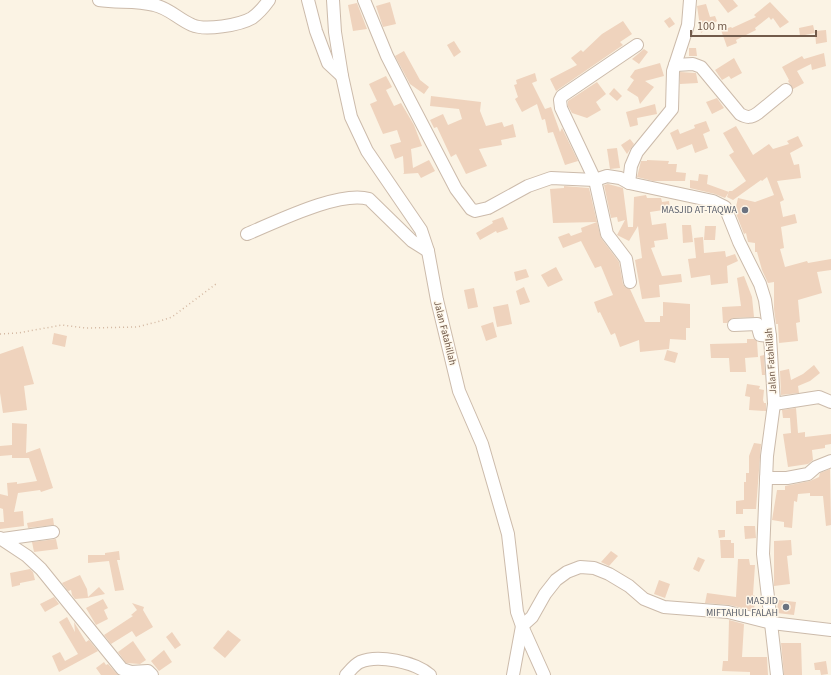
<svg xmlns="http://www.w3.org/2000/svg" width="831" height="675" font-family="'Source Sans 3',sans-serif">
	<style>
		.building { fill: #efd3bd }
		.lines { fill: none; stroke-linecap: round; stroke-linejoin: round }
		.minor-casing { stroke: #ccbbab; stroke-width: 14 }
		.path { stroke: #d3b7a1; stroke-width: 1.5; stroke-dasharray: 1 3; stroke-linecap: butt }
		.minor { stroke: #fff; stroke-width: 12 }
		.worship-dot { fill: #6b7280; stroke: #fef7ea; stroke-width: 1.5 }
		.labels { text-anchor: middle; dominant-baseline: central; stroke-width: 3; stroke-linejoin: round; paint-order: stroke }
		.worship-label { font-size: 10px; fill: #5b616d; stroke: #fef7ea; text-anchor: end }
		.street-label { font-size: 10px; fill: #725b4b; stroke: #fef7ea }
	</style>
	<rect width="100%" height="100%" fill="#fbf3e4"/>
	<g class="building">
		<path d="M718 0H733L738 6 728 13Z"/>
		<path d="M390 2 396 24 383 27 376 6Z"/>
		<path d="M770 2 789 22 780 28 773 18 771 20 769 17 755 28 756 30 736 40 737 43 727 47 721 30 731 27 732 28 756 17 754 15Z"/>
		<path d="M357 3 367 29 353 31 348 5Z"/>
		<path d="M706 4 710 17 715 16 717 21 701 33 697 6Z"/>
		<path d="M670 17 675 24 669 28 664 21Z"/>
		<path d="M623 21 632 34 620 42 623 45 556 91 550 79 577 65 571 58 581 50 583 52 602 34Z"/>
		<path d="M813 25 815 33 800 36 799 28Z"/>
		<path d="M826 30 827 42 816 44 815 31Z"/>
		<path d="M454 41 461 52 454 57 447 45Z"/>
		<path d="M689 48H696L697 56H689Z"/>
		<path d="M644 49 648 52 639 64 632 59Z"/>
		<path d="M404 51 420 80 429 87 424 94 410 84 395 56Z"/>
		<path d="M824 53 826 66 812 70 811 64 797 71 804 83 793 89 788 81 789 80 782 67 802 56 804 59Z"/>
		<path d="M734 58 742 73 731 79 729 76 722 80 715 70Z"/>
		<path d="M660 63 664 76 645 81 654 87 640 104 638 97 627 90 634 80 630 77 635 70Z"/>
		<path d="M680 72 696 73 698 83 680 84Z"/>
		<path d="M535 73 537 81 532 83 545 109 551 107 560 132 562 128 578 161 565 165 553 132 548 133 545 119 542 120 537 104 522 112 515 99 518 97 514 85 517 84 516 80Z"/>
		<path d="M386 76 392 87 386 90 394 106 401 103 414 125 422 146 411 149 413 168 429 160 435 171 421 178 418 173 403 174 404 173 403 156 395 159 390 145 401 142 397 130 383 134 370 104 377 101 369 84Z"/>
		<path d="M597 82 606 94 596 102 601 110 587 118 572 113 568 106V101Z"/>
		<path d="M614 88 622 96 617 101 609 94Z"/>
		<path d="M431 96 481 102 480 111 486 126 502 122 504 127 513 124 516 137 501 140 502 145 479 149 487 166 466 174 456 154 451 157 437 127 434 128 430 120 443 114 448 125 462 119 459 109 430 106Z"/>
		<path d="M717 98 724 108 712 114 706 102Z"/>
		<path d="M655 104 657 114 637 118 638 125 630 127 626 112Z"/>
		<path d="M706 121 710 131 703 134 708 148 695 153 692 144 677 150 670 133 678 129 680 134 695 128 694 125Z"/>
		<path d="M736 126 753 155 769 144 773 149 789 144 787 141 798 136 803 146 790 153 794 165 799 164 801 178 777 181 784 200 780 202 783 217 795 214 797 223 781 227 784 248 780 249 785 267 807 261 808 263 831 259V270L817 272 822 293 798 300 800 322 796 323 798 341 779 343 778 324H776L774 309V282L768 283 762 270 757 252H755V243L748 242 746 233 744 234 735 211 738 198 755 202 774 195 767 177 762 181 761 180 733 200 727 197 729 191H732L746 181 729 155 734 152 723 133Z"/>
		<path d="M630 139 634 144 627 154 621 145Z"/>
		<path d="M617 148 620 168 610 169 607 149Z"/>
		<path d="M647 160 669 161 668 164H677L676 172 686 173 685 181H653L637 177 641 161H647Z"/>
		<path d="M699 174 708 175 707 184 729 192 725 198 715 194 690 188V180L698 181Z"/>
		<path d="M608 184 623 188 628 227H633L634 197 646 195 647 198H661L662 202 669 201 670 209 650 212 652 225 666 223 668 239 654 241 655 247 651 248 662 276 681 274 682 282 659 285 660 297 642 299 635 260 642 258 638 226 629 241 617 235 625 220 618 222 617 217 611 218 604 185Z"/>
		<path d="M564 186 589 188 597 222 553 223 550 189 564 188Z"/>
		<path d="M503 217 508 229 497 233 496 231 480 240 476 233 493 223 492 221Z"/>
		<path d="M597 222 601 238 619 262 623 284 625 287 630 289 645 322H660V316H663V302L690 304V328H686V340L670 339 669 349 640 352 639 340 620 347 615 333 611 335 600 312 598 313 594 302 613 295 601 266 595 268 581 241 563 248 558 237 569 233 571 236 582 232 581 228Z"/>
		<path d="M682 225H691L693 242 683 243Z"/>
		<path d="M705 226H716L715 240H704Z"/>
		<path d="M703 237 704 253 725 251 726 257 735 254 738 261 727 266 728 283 711 285 710 275 691 278 688 259 696 258 694 238Z"/>
		<path d="M556 267 563 280 548 287 541 275Z"/>
		<path d="M526 269 529 277 516 281 514 272Z"/>
		<path d="M744 276 752 297 754 317 733 318 727 323H723L722 307 741 306 737 278Z"/>
		<path d="M524 287 530 302 520 305 516 291Z"/>
		<path d="M474 288 478 307 468 309 464 290Z"/>
		<path d="M508 304 512 324 497 327 493 307Z"/>
		<path d="M493 322 497 337 486 341 481 326Z"/>
		<path d="M54 333 67 336 65 347 52 344Z"/>
		<path d="M747 339H754L757 341 758 357 745 358 746 372H730L729 358H711L710 344 747 343Z"/>
		<path d="M23 346 34 384 24 386 27 410 3 413 0 393V354Z"/>
		<path d="M667 350 678 353 675 363 664 360Z"/>
		<path d="M764 355 765 375H762L760 356Z"/>
		<path d="M814 365 820 373 810 381 798 386 799 393 781 395 780 371 789 369 791 380 803 374Z"/>
		<path d="M747 384 760 386 759 389 764 390 763 400 764 403H766V411L749 410 750 397 745 396Z"/>
		<path d="M796 408 798 433 805 432V437L831 434V444L825 445V448L812 450 813 460 808 464 788 467 783 434 791 433 790 418H783L782 410Z"/>
		<path d="M12 423 27 424 26 453 40 448 53 488 41 492 40 490 18 493 14 512 23 511 24 526 0 529V522H4L3 509 0 508V494L8 496 7 483 17 482V484L37 481 29 458H12V455L0 456V446L12 445Z"/>
		<path d="M754 443 761 444 756 509H743V514H736V501L744 500V482H746V473H749V456Z"/>
		<path d="M830 469 831 525 826 526 823 496H810V493L798 494 797 502 794 501 792 528 784 527V522L772 520 777 490H785V486L810 481 819 477 820 473Z"/>
		<path d="M53 518 54 525 28 528 27 523Z"/>
		<path d="M744 526H755L756 538 745 539Z"/>
		<path d="M718 530H725V537L719 538Z"/>
		<path d="M56 539 58 549 34 552 32 542Z"/>
		<path d="M720 540H731V543H734V558H721Z"/>
		<path d="M791 540 792 555 787 556 790 584 774 586V541Z"/>
		<path d="M119 551 120 560H117L124 590 115 591 109 561 88 563V555H105V553Z"/>
		<path d="M611 551 618 556 609 566 601 562Z"/>
		<path d="M698 557 705 560 699 572 693 569Z"/>
		<path d="M738 559H749L750 565H755L753 595 755 596 754 611 730 605 705 603 707 593 736 597Z"/>
		<path d="M30 569 33 572 35 580 20 583V585L12 587 10 573Z"/>
		<path d="M80 575 87 589 88 597 99 587 105 594 87 598 75 599 72 595 71 590 68 591 62 583Z"/>
		<path d="M659 580 670 584 665 598 654 594Z"/>
		<path d="M54 597 59 604 45 612 40 604Z"/>
		<path d="M103 599 108 608 104 610 108 619 96 625 86 608Z"/>
		<path d="M778 600 796 602 794 615 777 613Z"/>
		<path d="M132 603 144 607 143 610 153 627 136 637 132 631 111 644 104 635 133 616 131 615 137 610Z"/>
		<path d="M67 617 75 632 74 622 86 642 89 640 98 651 59 672 52 656 60 652 65 661 78 654 59 622Z"/>
		<path d="M729 620 744 624 742 657H767L768 675H750V672L722 671 723 661H728Z"/>
		<path d="M228 630 241 640 225 658 213 648Z"/>
		<path d="M172 632 181 645 175 649 166 637Z"/>
		<path d="M133 641 146 660 140 664 126 663 118 652Z"/>
		<path d="M781 643H801L802 675H784Z"/>
		<path d="M164 650 172 662 159 671 151 661Z"/>
		<path d="M826 661 828 674 821 675 820 670H815L814 663Z"/>
		<path d="M104 662 106 665 108 664 118 675H101L96 668Z"/>
	</g>
	<g class="lines">
		<defs>
			<g id="minor">
				<path d="M99 0C117 3 136 0 154 5 169 8 178 19 192 25 205 31 240 25 252 18 259 13 264 7 269 0"/>
				<path d="M308 0 316 31 328 63 342 76"/>
				<path d="M333 0 335 32 342 76 351 117 367 151 421 230 428 251 437 300 459 391 482 444 508 534 517 612 522 626 544 675"/>
				<path d="M364 0 387 56 409 99 456 189 471 209 475 211 488 208 528 186 551 178 595 180 607 176 620 178 629 183 713 201 725 207 739 242 760 284 765 300 770 336 774 404 767 456 763 554 777 675"/>
				<path d="M675 65 693 64 701 67 740 114C747 118 751 118 758 113L786 90"/>
				<path d="M629 183 631 166 637 152 672 109 673 71 688 25 690 0"/>
				<path d="M247 234C276 222 340 190 369 199L412 241 428 251"/>
				<path d="M630 282 626 259 607 234 595 180 561 108 560 100 562 96 637 45"/>
				<path d="M734 325 757 324 760 335 770 336"/>
				<path d="M774 404 819 397 831 402"/>
				<path d="M766 478H787L808 474 816 467 831 461"/>
				<path d="M0 538 27 556 41 569 122 669 131 672 148 671 152 675"/>
				<path d="M3 539 53 532"/>
				<path d="M346 675C350 671 354 665 360 662 378 654 415 662 430 675"/>
				<path d="M513 675 522 626 532 617 545 594 556 580 567 572 580 567 594 568 609 574 629 586 644 599 664 607 728 612 772 623 831 630"/>
			</g>
		</defs>
		<use href="#minor" class="minor-casing"/>
		<path class="path" d="M0 334 18 333 62 325 86 328 137 327 157 322 172 317 216 284"/>
		<use href="#minor" class="minor"/>
	</g>
	<g class="worship-dot">
		<circle cx="745" cy="210" r="4"/>
		<circle cx="786" cy="607" r="4"/>
	</g>
	<g class="labels">
		<g class="worship-label">
			<text x="737" y="210">MASJID AT-TAQWA</text>
			<text x="778" y="601">MASJID<tspan x="778" dy="12">MIFTAHUL FALAH</tspan></text>
		</g>
		<g class="street-label">
			<text transform="translate(445 333) rotate(76)">Jalan Fatahillah</text>
			<text transform="translate(771 361) rotate(-94)">Jalan Fatahillah</text>
		</g>
	</g>
	<path d="M691 30v6h125v-6" fill="none" stroke="#725b4b" stroke-width="2"/>
	<text x="697" y="30" font-size="12" fill="#725b4b" stroke="#fef7ea" stroke-width="3" paint-order="stroke">100 m</text>
</svg>
